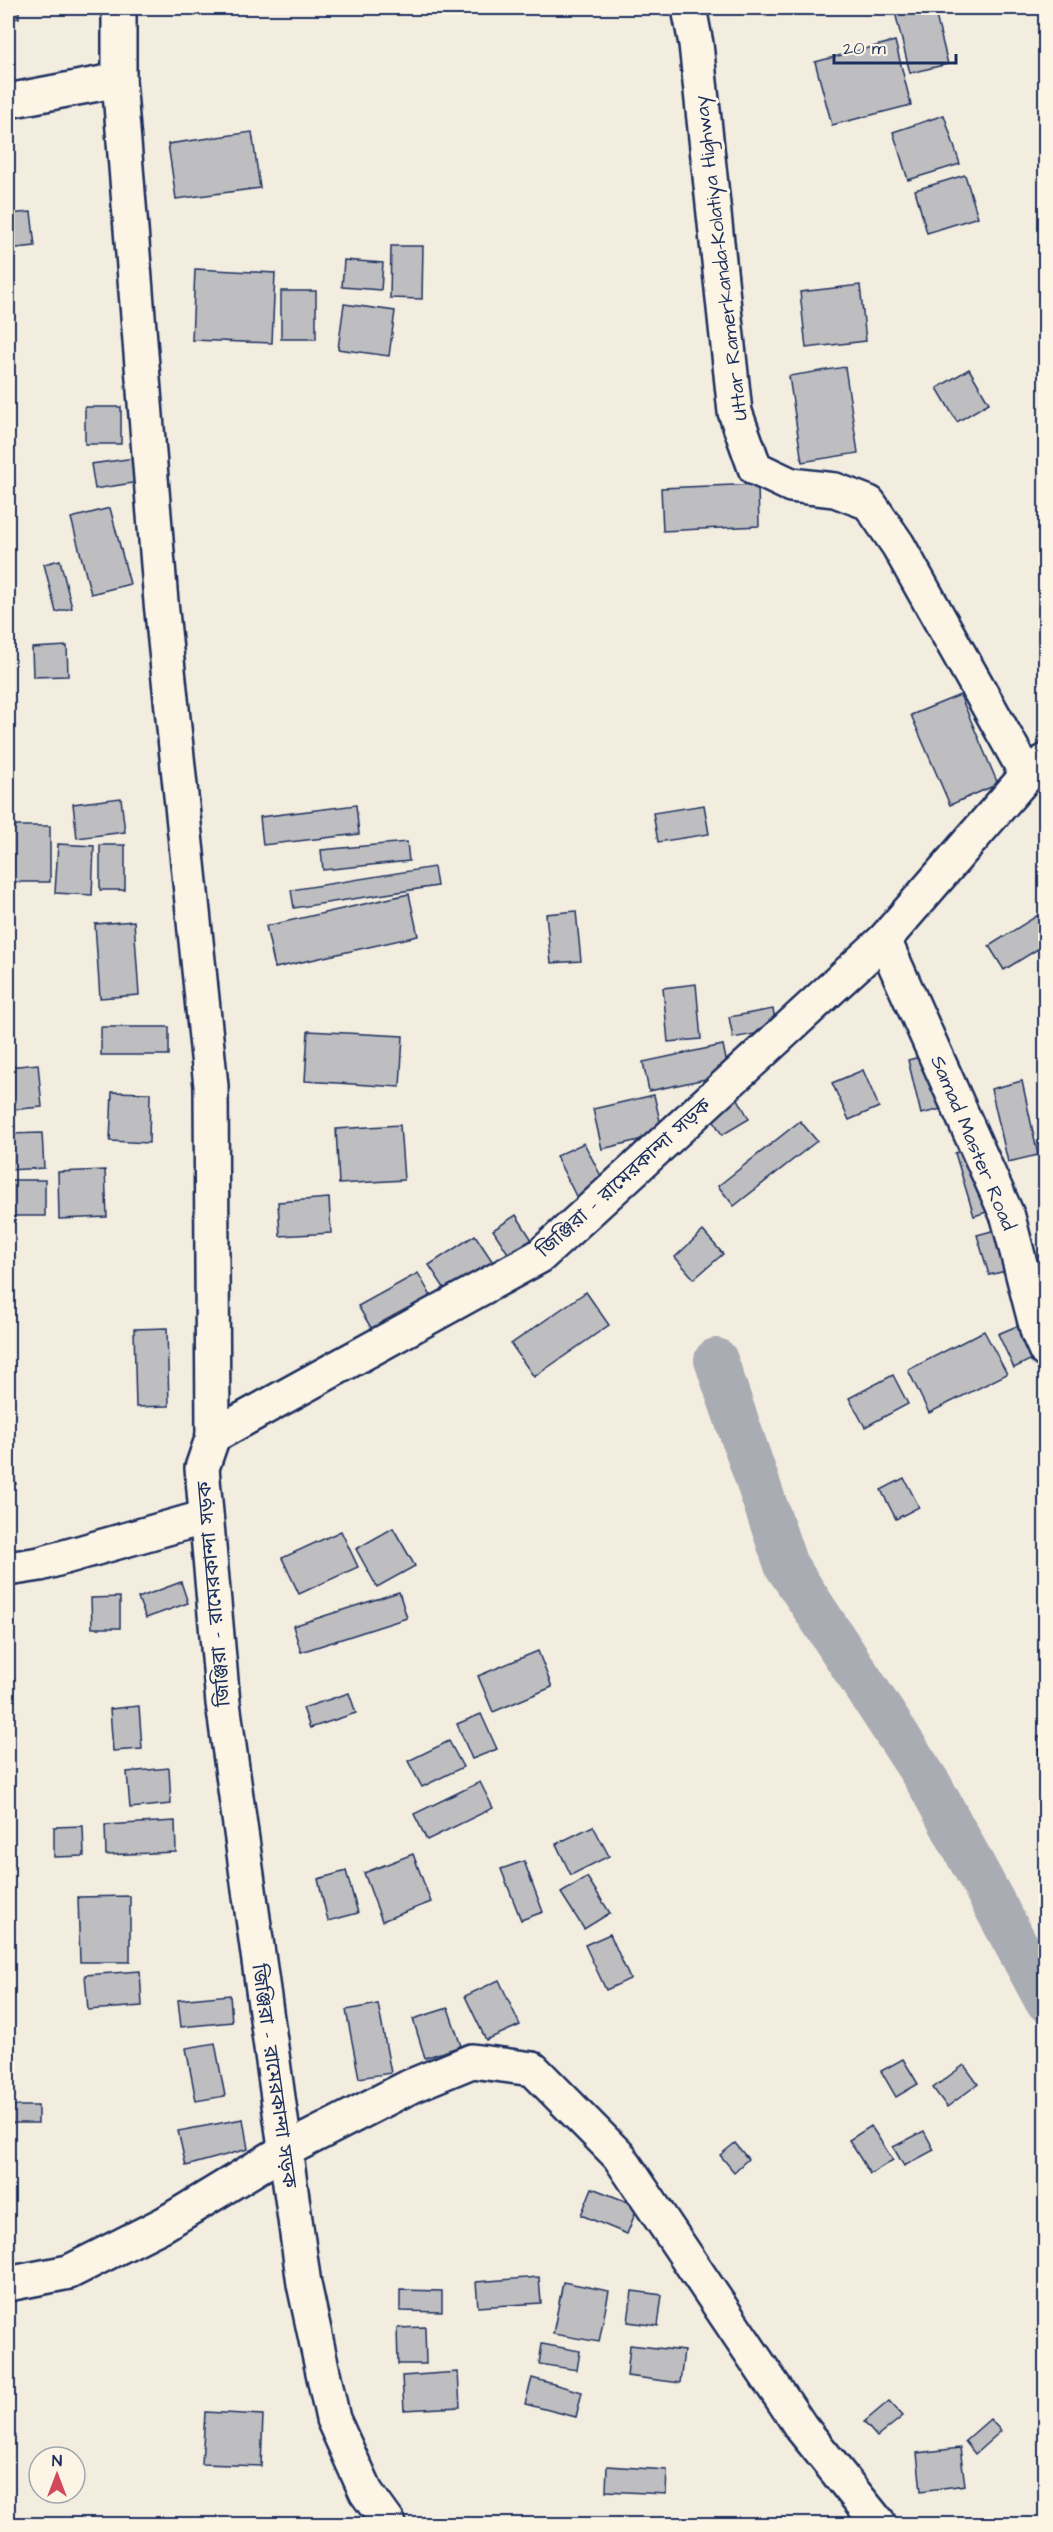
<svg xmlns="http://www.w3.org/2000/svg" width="1053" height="2532" font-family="'Architects Daughter','Noto Sans Bengali',sans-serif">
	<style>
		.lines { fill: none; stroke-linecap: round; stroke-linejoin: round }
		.canal { stroke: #a9acb3; stroke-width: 44 }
		.building { fill: #bebec0; stroke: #1b2f5e; stroke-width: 1.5 }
		.minor-casing { stroke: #1b2f5e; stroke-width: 38 }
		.major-casing { stroke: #1b2f5e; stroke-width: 38 }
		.minor { stroke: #fcf5e5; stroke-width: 33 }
		.major { stroke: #fcf5e5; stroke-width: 33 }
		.labels { text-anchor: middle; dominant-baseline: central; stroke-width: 6; stroke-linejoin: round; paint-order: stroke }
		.street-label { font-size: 20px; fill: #1b2f5e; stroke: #fcf5e5 }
	</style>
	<rect width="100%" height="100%" fill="#f3ede0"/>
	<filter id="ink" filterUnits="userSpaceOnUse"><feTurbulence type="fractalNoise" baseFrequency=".0167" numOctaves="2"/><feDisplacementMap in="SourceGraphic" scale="12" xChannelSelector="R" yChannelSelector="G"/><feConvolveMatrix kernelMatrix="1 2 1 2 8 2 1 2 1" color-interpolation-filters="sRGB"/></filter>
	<g filter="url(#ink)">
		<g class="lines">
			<path class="canal" d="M716 1360 786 1565 930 1785 1046 2000"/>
		</g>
		<g class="building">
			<path d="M8 8H19V18L8 19Z"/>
			<path d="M894 8H934L948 64 910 73Z"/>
			<path d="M895 41 911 105 832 125 815 62Z"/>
			<path d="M944 115 960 164 908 180 893 132Z"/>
			<path d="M252 132 260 188 176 199 168 144Z"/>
			<path d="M965 175 978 217 927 233 915 190Z"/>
			<path d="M31 212 35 246 8 249V214Z"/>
			<path d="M391 246H423L422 299 390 298Z"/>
			<path d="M344 260 383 263 381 290 342 287Z"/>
			<path d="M195 269 275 273 272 343 192 340Z"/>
			<path d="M860 285 866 341 806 348 800 292Z"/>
			<rect x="281" y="291" width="35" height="48"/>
			<path d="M344 304 395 311 389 356 338 349Z"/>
			<path d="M845 367 858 453 802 462 789 376Z"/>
			<path d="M969 369 989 403 957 422 937 388Z"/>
			<rect x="85" y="407" width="36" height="37"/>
			<path d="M142 457 145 481 95 489 91 464Z"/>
			<path d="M758 484 759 526 663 531 661 488Z"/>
			<path d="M110 508 130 584 91 594 71 518Z"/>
			<path d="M60 560 72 608 56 612 44 564Z"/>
			<path d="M67 646 68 676 33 677 32 648Z"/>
			<path d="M960 695 998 784 950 805 911 715Z"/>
			<path d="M121 798 125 832 77 838 73 804Z"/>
			<path d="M356 805 359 834 263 845 260 817Z"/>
			<path d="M704 805 709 834 658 842 653 813Z"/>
			<rect x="8" y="826" width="42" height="56"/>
			<path d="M407 842 409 861 323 870 321 850Z"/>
			<path d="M58 844 94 846 92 895 55 893Z"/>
			<rect x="100" y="845" width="25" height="45"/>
			<path d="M434 867 437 886 294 908 291 890Z"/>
			<path d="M409 894 418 936 275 968 266 926Z"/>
			<path d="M1046 910V944L1004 970 989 946Z"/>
			<path d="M576 911 581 961 551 963 546 914Z"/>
			<path d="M134 921 139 995 100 998 95 924Z"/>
			<path d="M696 984 701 1039 668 1042 663 988Z"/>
			<path d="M773 1009 777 1030 733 1038 729 1017Z"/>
			<rect x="101" y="1027" width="68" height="28"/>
			<path d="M308 1031 403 1036 400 1087 305 1081Z"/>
			<path d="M723 1045 729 1074 649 1091 643 1062Z"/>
			<path d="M931 1054 945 1108 921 1114 908 1060Z"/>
			<path d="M38 1064 42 1107 8 1110V1067Z"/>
			<path d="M863 1070 879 1107 849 1120 832 1083Z"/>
			<path d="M1022 1081 1038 1155 1008 1162 991 1089Z"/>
			<path d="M112 1092 150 1093 149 1143 110 1141Z"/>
			<path d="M654 1095 663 1134 602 1149 593 1109Z"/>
			<path d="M737 1097 749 1119 722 1135 709 1113Z"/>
			<path d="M800 1121 817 1141 734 1206 718 1186Z"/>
			<path d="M400 1125 404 1180 339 1184 336 1129Z"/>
			<path d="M42 1133 44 1168 8 1170V1134Z"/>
			<path d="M584 1143 605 1184 577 1198 556 1156Z"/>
			<path d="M975 1147 993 1210 974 1216 955 1153Z"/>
			<path d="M105 1170 107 1217 59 1219 58 1172Z"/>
			<rect x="8" y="1180" width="37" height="36"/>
			<path d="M329 1198 331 1233 280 1236 278 1202Z"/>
			<path d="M516 1215 534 1243 511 1258 493 1230Z"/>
			<path d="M999 1229 1010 1270 989 1275 977 1235Z"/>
			<path d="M703 1231 723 1254 694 1279 675 1257Z"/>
			<path d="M475 1235 500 1273 454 1303 429 1265Z"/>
			<path d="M418 1273 432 1298 373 1331 358 1306Z"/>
			<path d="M586 1292 609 1325 534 1377 511 1344Z"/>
			<path d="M1017 1326 1032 1359 1014 1368 998 1334Z"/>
			<path d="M167 1328 169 1406 136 1407 134 1329Z"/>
			<path d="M984 1331 1007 1374 929 1413 908 1370Z"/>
			<path d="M893 1375 908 1404 865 1427 849 1398Z"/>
			<path d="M8 1458 16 1484 8 1486Z"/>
			<path d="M904 1478 919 1507 896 1519 881 1490Z"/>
			<path d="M393 1528 415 1566 377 1587 356 1549Z"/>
			<path d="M341 1531 358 1567 299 1594 282 1558Z"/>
			<path d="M181 1582 188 1603 146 1618 138 1598Z"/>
			<path d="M399 1592 407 1618 301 1652 293 1626Z"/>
			<path d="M120 1597V1628H92L91 1598Z"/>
			<path d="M538 1651 552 1687 493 1712 478 1676Z"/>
			<path d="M349 1693 356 1713 310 1728 303 1708Z"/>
			<path d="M139 1706 142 1749 113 1751 110 1709Z"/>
			<path d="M481 1714 497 1749 472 1759 457 1724Z"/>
			<path d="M1046 1736V1788L1041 1789 1038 1737Z"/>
			<path d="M449 1741 463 1767 422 1787 408 1761Z"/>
			<path d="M169 1768 171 1804 130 1808 127 1772Z"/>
			<path d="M480 1782 493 1808 427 1840 414 1814Z"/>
			<path d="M175 1821 176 1852 106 1855 105 1825Z"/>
			<path d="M83 1826 84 1856 54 1857V1827Z"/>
			<path d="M593 1826 609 1856 571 1875 556 1844Z"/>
			<path d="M413 1854 431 1902 382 1921 364 1873Z"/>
			<path d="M524 1861 543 1912 521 1920 501 1869Z"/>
			<path d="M346 1871 358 1913 328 1921 318 1879Z"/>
			<path d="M587 1877 610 1913 584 1929 561 1893Z"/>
			<path d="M130 1896V1962H80L78 1897Z"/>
			<path d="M610 1934 630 1979 606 1990 585 1945Z"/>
			<path d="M140 1971 142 2006 88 2010 85 1975Z"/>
			<path d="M499 1980 520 2025 486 2040 465 1996Z"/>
			<path d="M230 1995 232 2022 181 2027 178 2000Z"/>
			<path d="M378 2004 391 2073 359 2078 346 2010Z"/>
			<path d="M448 2008 461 2046 425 2058 413 2019Z"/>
			<path d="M215 2043 225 2096 196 2101 186 2048Z"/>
			<path d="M903 2059 918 2084 896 2097 881 2071Z"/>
			<path d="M964 2065 978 2084 947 2107 933 2088Z"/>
			<rect x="8" y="2106" width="30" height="17"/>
			<path d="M243 2119 248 2149 186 2166 178 2131Z"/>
			<path d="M871 2126 893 2160 870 2174 849 2140Z"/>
			<path d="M924 2131 934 2150 904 2166 893 2147Z"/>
			<path d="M735 2143 748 2159 734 2172 720 2155Z"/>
			<path d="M592 2188 638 2206 627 2234 581 2215Z"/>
			<path d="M539 2277 541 2303 478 2307 476 2282Z"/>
			<path d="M563 2282 609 2291 599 2342 553 2334Z"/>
			<path d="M400 2290 442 2291V2312L400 2311Z"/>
			<path d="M632 2291 662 2295 658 2326 628 2322Z"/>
			<path d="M425 2327 426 2364H398L397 2328Z"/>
			<path d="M542 2344 580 2351 577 2370 539 2364Z"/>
			<path d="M630 2345 684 2351 680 2383 627 2376Z"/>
			<path d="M458 2372 460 2407 404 2410 402 2376Z"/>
			<path d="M532 2378 582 2392 576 2417 525 2404Z"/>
			<path d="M889 2401 903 2416 877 2437 864 2422Z"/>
			<path d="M205 2412 263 2415 261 2466 202 2464Z"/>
			<path d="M990 2419 1001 2431 975 2454 965 2441Z"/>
			<path d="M960 2448 965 2485 921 2491 917 2453Z"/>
			<path d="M607 2466 667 2470 666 2494 606 2491Z"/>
		</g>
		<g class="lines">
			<defs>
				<g id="minor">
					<path d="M119 8V80L161 602 211 1086 213 1436"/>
					<path d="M689 8 696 44 735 412 755 468 791 485 835 490 869 503 898 545 1027 775"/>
					<path d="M8 101 119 80"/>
					<path d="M884 940 1008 1217 1038 1333 1046 1351"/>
					<path d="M8 2284 69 2272 164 2224 284 2151 411 2086 472 2061 533 2069 619 2156 801 2427 879 2524"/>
				</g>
				<g id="major">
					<path d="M8 1569 40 1564 206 1517"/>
					<path d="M389 2524 366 2492 333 2419 304 2284 223 1703 202 1468 213 1436 540 1256 884 940 1027 775 1046 761"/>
				</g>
			</defs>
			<use href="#minor" class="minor-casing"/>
			<use href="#major" class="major-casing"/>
			<use href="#minor" class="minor"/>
			<use href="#major" class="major"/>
		</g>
	</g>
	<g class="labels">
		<g class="street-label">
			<text transform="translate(721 258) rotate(-97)">Uttar Ramerkanda-Kolatiya Highway</text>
			<text transform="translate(973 1143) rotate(67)">Samad Master Road</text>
			<text transform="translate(624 1178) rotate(-42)">জিঞ্জিরা - রামেরকান্দা সড়ক</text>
			<text transform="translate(214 1594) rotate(-95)">জিঞ্জিরা - রামেরকান্দা সড়ক</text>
			<text transform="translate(274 2076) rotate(82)">জিঞ্জিরা - রামেরকান্দা সড়ক</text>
		</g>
	</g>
	<rect width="1053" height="2532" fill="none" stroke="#fcf5e5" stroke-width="30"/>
	<rect x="15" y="15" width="1023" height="2502" fill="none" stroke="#1b2f5e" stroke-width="2" filter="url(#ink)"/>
	<g transform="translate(57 2475)"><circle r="28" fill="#fcf5e5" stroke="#a2a6af" stroke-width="1.5"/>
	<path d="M0-4.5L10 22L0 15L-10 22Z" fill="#d1495b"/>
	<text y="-9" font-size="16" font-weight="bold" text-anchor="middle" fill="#1b2f5e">N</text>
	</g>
	<path d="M834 54v9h122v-9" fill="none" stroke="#1b2f5e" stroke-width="3"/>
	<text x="843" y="54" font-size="18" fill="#1b2f5e" stroke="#fcf5e5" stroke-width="4.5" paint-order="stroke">20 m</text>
</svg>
